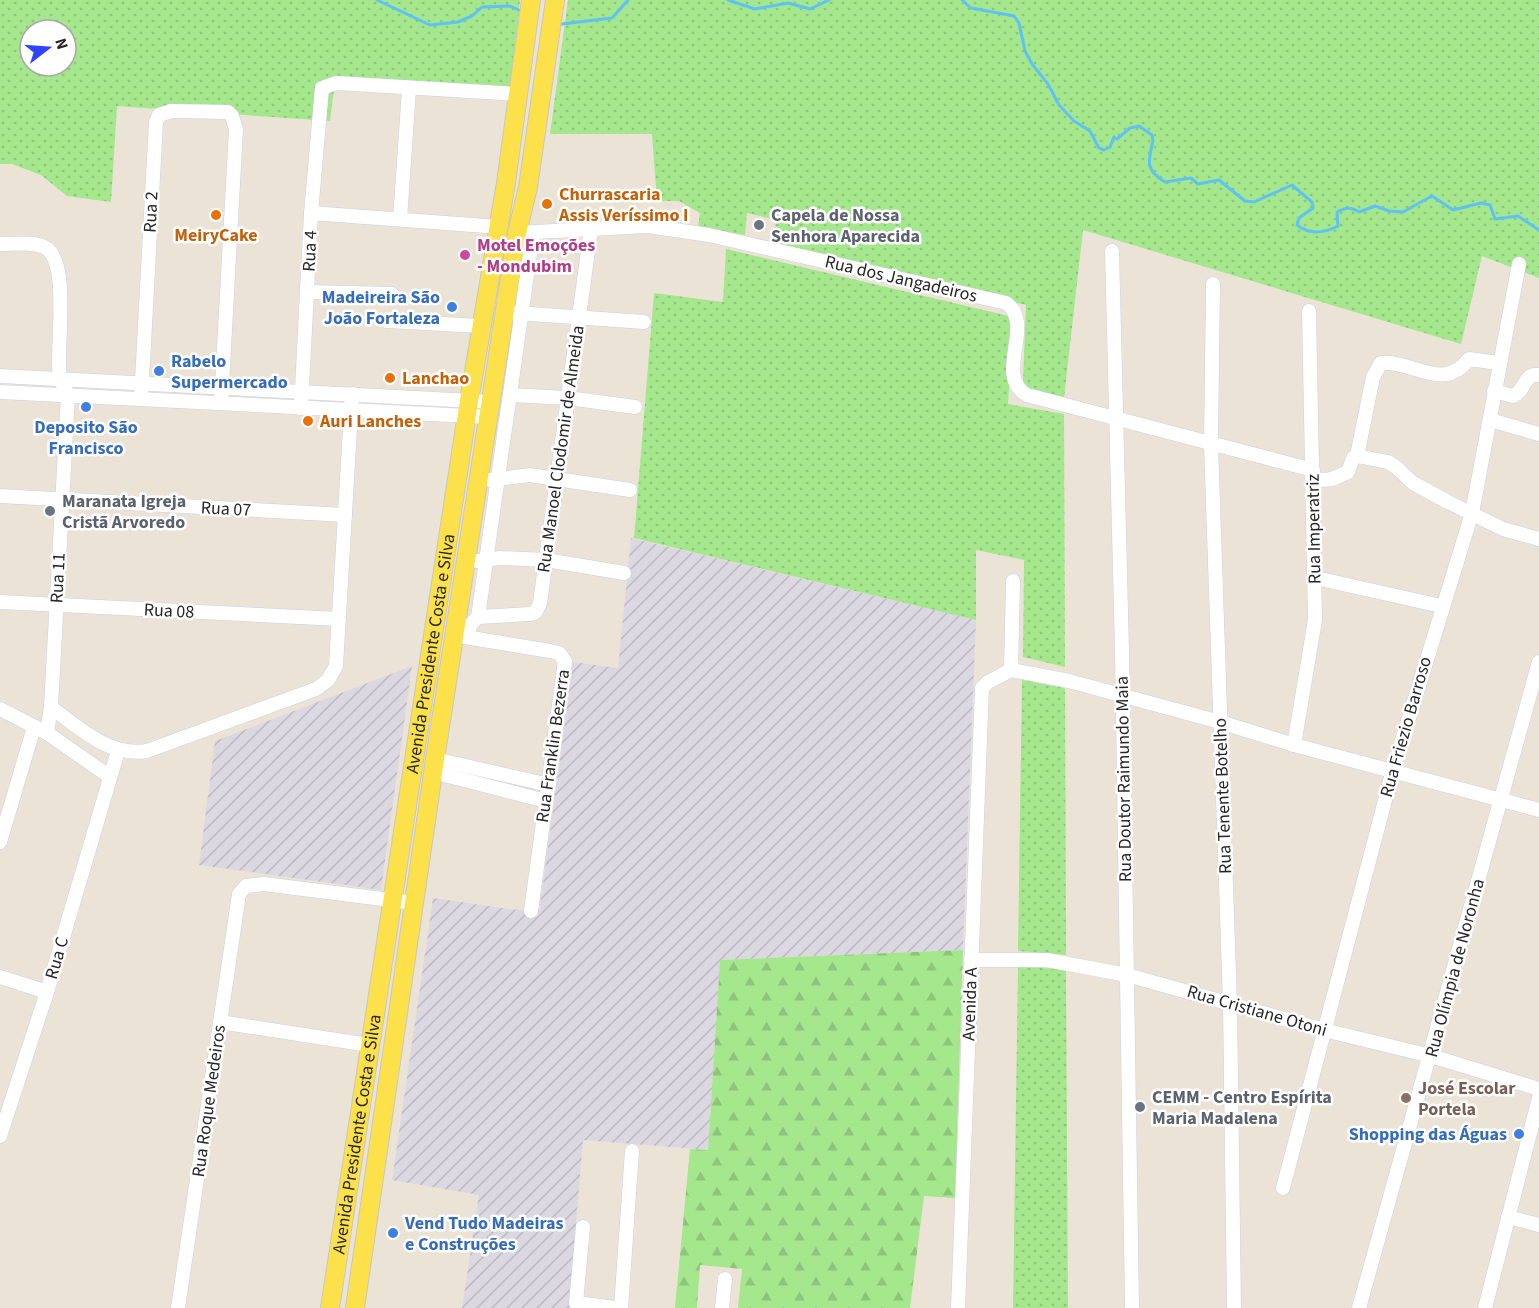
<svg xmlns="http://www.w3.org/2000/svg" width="1539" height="1308" font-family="'Source Sans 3',sans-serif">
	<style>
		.industrial { fill: url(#industrial-furrows) }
		.grass { fill: url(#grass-dots); fill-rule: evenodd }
		.forest { fill: url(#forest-firs) }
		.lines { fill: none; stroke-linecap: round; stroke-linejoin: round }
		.stream { stroke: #5ec2f8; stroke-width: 3 }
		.minor-casing { stroke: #cbcee2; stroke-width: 15 }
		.major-casing { stroke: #c7c7c7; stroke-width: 20 }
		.minor { stroke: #fff; stroke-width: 14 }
		.major { stroke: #fce14a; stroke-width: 18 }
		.food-dot { fill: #e8710a; stroke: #fff; stroke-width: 2 }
		.worship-dot { fill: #6b7280; stroke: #fff; stroke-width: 2 }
		.hotel-dot { fill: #d1479c; stroke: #fff; stroke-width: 2 }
		.shop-dot { fill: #3f7fe0; stroke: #fff; stroke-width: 2 }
		.education-dot { fill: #8d6e63; stroke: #fff; stroke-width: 2 }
		.labels { text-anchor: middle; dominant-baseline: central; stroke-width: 5; stroke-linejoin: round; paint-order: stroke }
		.food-label { font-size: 18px; font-weight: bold; fill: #c56008; stroke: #fff; text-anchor: start }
		.street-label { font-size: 18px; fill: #262626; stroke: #fff }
		.worship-label { font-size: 18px; font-weight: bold; fill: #5b616d; stroke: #fff; text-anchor: start }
		.hotel-label { font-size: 18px; font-weight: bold; fill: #b23c85; stroke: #fff; text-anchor: start }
		.shop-label { font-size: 18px; font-weight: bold; fill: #366cbe; stroke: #fff; text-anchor: end }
		.education-label { font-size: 18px; font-weight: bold; fill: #785e54; stroke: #fff; text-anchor: start }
	</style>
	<defs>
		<pattern id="industrial-furrows" width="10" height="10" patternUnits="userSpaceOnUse" patternTransform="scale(1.5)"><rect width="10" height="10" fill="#dcd8e2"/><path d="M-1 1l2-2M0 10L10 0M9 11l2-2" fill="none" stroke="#bdb9c2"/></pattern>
		<pattern id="grass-dots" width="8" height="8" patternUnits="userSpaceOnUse" patternTransform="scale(1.5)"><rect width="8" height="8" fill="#a4e78d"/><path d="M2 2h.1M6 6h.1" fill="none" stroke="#8dc67a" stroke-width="1.8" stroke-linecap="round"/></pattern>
		<pattern id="forest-firs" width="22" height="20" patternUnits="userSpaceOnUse" patternTransform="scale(1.5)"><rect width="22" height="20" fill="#a4e78d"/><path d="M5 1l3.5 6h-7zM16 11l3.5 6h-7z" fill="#8dc67a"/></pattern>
	</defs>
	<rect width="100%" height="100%" fill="#ebe4d6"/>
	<g class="industrial">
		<path d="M631 538 976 620 963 950 720 960 708 1150 583 1140 569 1308H462L479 1195 392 1180 433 898 539 913 573 662 618 668Z"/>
		<path d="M412 666 381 890 199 865 215 741Z"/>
	</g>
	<g class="grass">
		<path d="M0 0H520L513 80 508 100 334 89 330 121 117 106 111 202 67 196 41 175 12 164H0ZM30 30H66V66H30Z"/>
		<path d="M568 0H1539V278L1482 256 1461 344 1083 230 1064 398 1030 392 1023 381 1026 305 773 246 776 220 747 213 745 235 698 227 700 213 679 201H657L652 134H550Z"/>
		<path d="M726 249 1013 317 1008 404 1064 414 1065 667 1023 657 1024 560 976 550V620L634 538 654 293 723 302Z"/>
		<path d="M1022 680 1065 688 1066 955 1018 951Z"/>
		<path d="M1018 967 1066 969 1068 1308H1013Z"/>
	</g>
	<path class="forest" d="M963 950 955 1198 924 1196 910 1308H738L742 1269 700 1265 697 1308H675L690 1149 708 1150 720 960Z"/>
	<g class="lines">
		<g class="stream">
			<path d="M377 0 430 25 458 22 472 16 482 7 510 6 519 10"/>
			<path d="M728 0 755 9 788 3 810 9 829 0"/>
			<path d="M962 0 971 8 1014 16 1019 23 1025 51 1032 64 1048 84 1059 105 1074 121 1090 131 1099 148 1104 150 1110 147 1114 137 1117 139 1130 128 1139 126 1152 135 1153 141C1148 161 1145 170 1165 182L1191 178 1198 184 1219 180 1245 201 1254 202 1292 185 1312 202 1313 208 1299 218 1297 225C1309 235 1325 233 1338 226L1337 212C1346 207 1351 207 1359 212L1375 206 1389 211 1403 212 1432 196 1453 210 1481 203 1490 205 1495 219 1518 216 1539 230"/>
			<path d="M562 24 612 18 628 0"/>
		</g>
		<defs>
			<g id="minor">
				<path d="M311 213 499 227"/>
				<path d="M400 219 409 89"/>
				<path d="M517 233 648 226 709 235 1006 303C1036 324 993 376 1027 395L1313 470"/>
				<path d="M0 244C13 244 35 241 46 248 71 264 55 352 60 379 62 384 66 390 68 395L51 707 47 733"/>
				<path d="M1112 251 1122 651 1132 1308"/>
				<path d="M1213 284 1211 444 1230 1003 1234 1308"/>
				<path d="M308 292 392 294"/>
				<path d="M516 313 644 322"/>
				<path d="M387 321 481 326"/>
				<path d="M0 376 491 402"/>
				<path d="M1494 391 1513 396C1526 391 1523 373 1539 375"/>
				<path d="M0 392 488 417"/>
				<path d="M511 395 568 398 635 407"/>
				<path d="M141 399 156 122 159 115 171 111 228 112 232 116 236 129 221 403"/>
				<path d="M301 408 311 213 322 88 336 83 518 94"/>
				<path d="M1490 420 1539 434"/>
				<path d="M1357 456 1373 377 1381 363C1413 360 1443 393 1469 359L1498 363"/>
				<path d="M490 480 530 475 630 490"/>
				<path d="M1314 481 1332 479 1348 472 1353 458 1357 456 1388 462 1396 467 1413 483 1448 502 1503 529 1539 539"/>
				<path d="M0 496 345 515"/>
				<path d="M477 561 500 558 546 560 624 573"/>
				<path d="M1316 578 1441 606"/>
				<path d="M0 602 339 619"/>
				<path d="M478 617 530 614 536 612 540 603 591 229"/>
				<path d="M459 636 550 651 559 653 565 661 531 911"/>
				<path d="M468 637 470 625 478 617 533 233"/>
				<path d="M1011 670 1013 581"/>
				<path d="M51 707C79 728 110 757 147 751L316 689 328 680 336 666 352 394"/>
				<path d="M0 709 47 733 110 777"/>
				<path d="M1294 745 1315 620 1309 311"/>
				<path d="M435 759 549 785"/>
				<path d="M433 772 546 801"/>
				<path d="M0 842 34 727"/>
				<path d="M971 960H1047L1127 975 1324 1030 1431 1056 1539 1089"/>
				<path d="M0 977 47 992"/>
				<path d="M220 1022 369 1045"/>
				<path d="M0 1136 47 992 118 751"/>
				<path d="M1283 1188 1393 770 1472 513 1519 264"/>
				<path d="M1508 1217 1539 1225"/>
				<path d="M583 1227 576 1303 615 1308"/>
				<path d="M178 1308 239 894 246 886 264 884 414 903"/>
				<path d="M621 1308 632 1151"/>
				<path d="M722 1308 725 1279"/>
				<path d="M958 1308 982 688 988 682 1011 670 1069 681 1220 722 1294 745 1539 810"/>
				<path d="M1359 1308 1539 662"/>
				<path d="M1485 1308 1539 1098"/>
			</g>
			<g id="major">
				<path id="s1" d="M330 1308 469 401 506 183 531 0"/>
				<path d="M355 1308 435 759 517 233 528 187 555 0"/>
			</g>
		</defs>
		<use href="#minor" class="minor-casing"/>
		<use href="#major" class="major-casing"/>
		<use href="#minor" class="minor"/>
		<use href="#major" class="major"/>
	</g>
	<g class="food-dot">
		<circle cx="547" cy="204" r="6"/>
		<circle cx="216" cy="215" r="6"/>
		<circle cx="390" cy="378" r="6"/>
		<circle cx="308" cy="421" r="6"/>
	</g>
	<g class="worship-dot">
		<circle cx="759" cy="225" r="6"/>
		<circle cx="50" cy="511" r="6"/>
		<circle cx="1140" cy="1107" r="6"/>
	</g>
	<circle class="hotel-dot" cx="465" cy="255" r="6"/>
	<g class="shop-dot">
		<circle cx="452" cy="307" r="6"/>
		<circle cx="159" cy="371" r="6"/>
		<circle cx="86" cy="407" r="6"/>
		<circle cx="1519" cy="1134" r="6"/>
		<circle cx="393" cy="1233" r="6"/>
	</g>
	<circle class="education-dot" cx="1406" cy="1098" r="6"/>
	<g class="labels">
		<g class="food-label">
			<text x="559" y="194">Churrascaria<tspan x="559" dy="21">Assis Veríssimo I</tspan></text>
			<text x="216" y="235" text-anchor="middle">MeiryCake</text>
			<text x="402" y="378">Lanchao</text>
			<text x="320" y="421">Auri Lanches</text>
		</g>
		<g class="street-label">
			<text transform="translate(151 212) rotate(-87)">Rua 2</text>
			<text transform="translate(310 251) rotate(-87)">Rua 4</text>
			<text transform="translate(901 279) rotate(13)">Rua dos Jangadeiros</text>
			<text transform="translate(561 449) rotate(-82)">Rua Manoel Clodomir de Almeida</text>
			<text transform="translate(226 509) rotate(3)">Rua 07</text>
			<text transform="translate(1314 529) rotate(-91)">Rua Imperatriz</text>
			<text transform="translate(58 578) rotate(-87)">Rua 11</text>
			<text transform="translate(169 611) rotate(3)">Rua 08</text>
			<text stroke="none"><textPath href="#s1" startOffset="662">Avenida Presidente Costa e Silva</textPath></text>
			<text transform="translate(1406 727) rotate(-74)">Rua Friezio Barroso</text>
			<text transform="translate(553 746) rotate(-82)">Rua Franklin Bezerra</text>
			<text transform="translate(1124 779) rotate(-91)">Rua Doutor Raimundo Maia</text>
			<text transform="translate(1223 796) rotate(-92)">Rua Tenente Botelho</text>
			<text transform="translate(57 958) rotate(-74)">Rua C</text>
			<text transform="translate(1455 968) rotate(-75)">Rua Olímpia de Noronha</text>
			<text transform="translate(970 1004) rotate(-88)">Avenida A</text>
			<text transform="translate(1257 1011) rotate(16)">Rua Cristiane Otoni</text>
			<text transform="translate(209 1101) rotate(-82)">Rua Roque Medeiros</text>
			<text stroke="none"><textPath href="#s1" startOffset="176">Avenida Presidente Costa e Silva</textPath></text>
		</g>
		<g class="worship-label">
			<text x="771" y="215">Capela de Nossa<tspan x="771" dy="21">Senhora Aparecida</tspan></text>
			<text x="62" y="501">Maranata Igreja<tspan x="62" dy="21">Cristã Arvoredo</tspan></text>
			<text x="1152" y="1097">CEMM - Centro Espírita<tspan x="1152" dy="21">Maria Madalena</tspan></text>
		</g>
		<g class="hotel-label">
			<text x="477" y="245">Motel Emoções<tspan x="477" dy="21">- Mondubim</tspan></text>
		</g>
		<g class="shop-label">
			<text x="440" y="297">Madeireira São<tspan x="440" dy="21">João Fortaleza</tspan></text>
			<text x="171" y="361" text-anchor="start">Rabelo<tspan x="171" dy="21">Supermercado</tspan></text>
			<text x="86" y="427" text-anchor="middle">Deposito São<tspan x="86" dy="21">Francisco</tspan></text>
			<text x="1507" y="1134">Shopping das Águas</text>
			<text x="405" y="1223" text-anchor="start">Vend Tudo Madeiras<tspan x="405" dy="21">e Construções</tspan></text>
		</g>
		<g class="education-label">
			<text x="1418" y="1088">José Escolar<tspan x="1418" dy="21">Portela</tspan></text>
		</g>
	</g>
	<g transform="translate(48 48) rotate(73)"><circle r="28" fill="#ffffff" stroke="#a8a8a8" stroke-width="1.5"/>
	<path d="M0-4.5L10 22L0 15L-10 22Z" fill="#2f44ff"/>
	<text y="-9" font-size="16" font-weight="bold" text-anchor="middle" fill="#262626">N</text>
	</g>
</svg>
